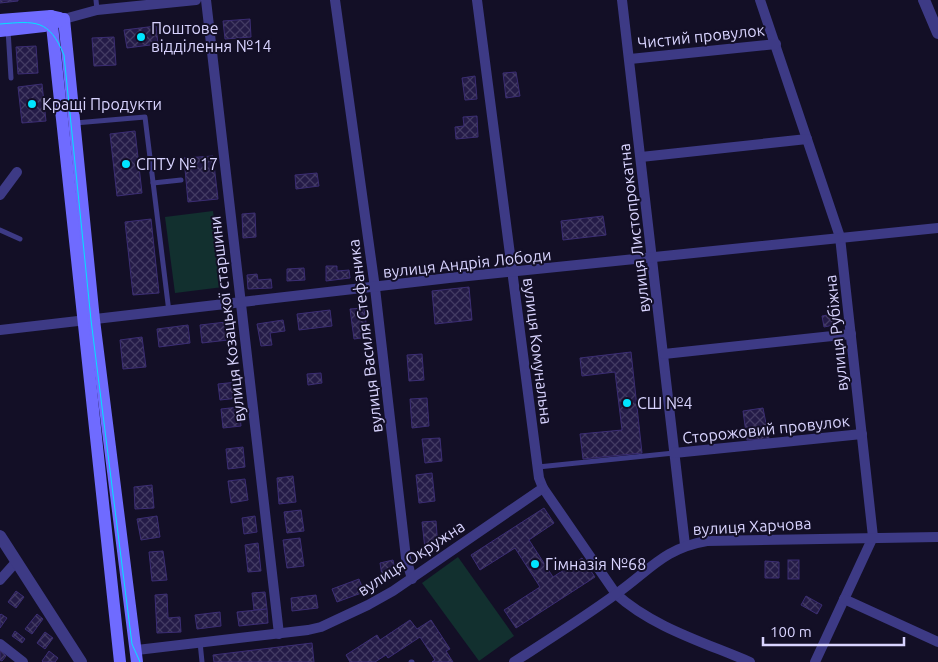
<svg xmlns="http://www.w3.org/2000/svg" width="938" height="662" font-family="Ubuntu,sans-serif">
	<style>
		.pitch { fill: #12302f }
		.building { fill: url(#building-cross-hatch); stroke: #3b2d73 }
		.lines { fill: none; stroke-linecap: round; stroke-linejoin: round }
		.service { stroke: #3d3a85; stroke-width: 5 }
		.minor { stroke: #3d3a85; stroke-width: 10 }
		.tertiary { stroke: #3d3a85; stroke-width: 12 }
		.secondary { stroke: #6f6bff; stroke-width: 12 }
		.tram { stroke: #00e5ff; stroke-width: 1 }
		.poi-dot { fill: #00e5ff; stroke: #130f26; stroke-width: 2 }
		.labels { text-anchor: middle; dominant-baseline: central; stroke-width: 4; stroke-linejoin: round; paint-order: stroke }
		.poi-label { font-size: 16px; fill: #d9d4ff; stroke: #130f26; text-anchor: start }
		.street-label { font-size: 16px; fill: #d9d4ff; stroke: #130f26 }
	</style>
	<defs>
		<pattern id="building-cross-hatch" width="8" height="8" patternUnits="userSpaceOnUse" patternTransform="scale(1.25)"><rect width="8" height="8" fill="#241b47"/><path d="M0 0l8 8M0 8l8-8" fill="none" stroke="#433b63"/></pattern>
	</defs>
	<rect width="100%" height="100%" fill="#130f26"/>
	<g class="pitch">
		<path d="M213 211 223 287 175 293 165 217Z"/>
		<path d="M458 557 514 636 479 661 422 583Z"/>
	</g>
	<g class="building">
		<path d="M0 0H18V1L0 3Z"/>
		<path d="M250 19 251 37 225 39 223 21Z"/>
		<path d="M156 26 158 44 127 48 124 30Z"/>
		<path d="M114 37 116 65 94 66 92 38Z"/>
		<path d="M36 46 38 73 18 74 16 47Z"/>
		<path d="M516 72 520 96 506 98 503 73Z"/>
		<path d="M475 76 477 99 465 100 462 78Z"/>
		<path d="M42 84 46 121 22 123 18 87Z"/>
		<path d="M477 116 478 137 456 139 455 127 464 126 463 117Z"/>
		<path d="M135 131 142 193 117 196 110 134Z"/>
		<path d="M213 156 218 199 188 202 184 158Z"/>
		<path d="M317 173 319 186 296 189 295 175Z"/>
		<path d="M255 213 256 237 243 238 242 214Z"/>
		<path d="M603 216 606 235 563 240 561 221Z"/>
		<path d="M151 219 159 293 133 295 125 222Z"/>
		<path d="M326 266H337V271L349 270 350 278 326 281Z"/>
		<path d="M304 268 305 280 287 281V269Z"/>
		<path d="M257 274 258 280 271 279 272 288 248 289 247 275Z"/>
		<path d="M469 287 472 320 435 324 432 291Z"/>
		<path d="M364 308 368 337 354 339 350 309Z"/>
		<path d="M330 310 332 326 299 330 297 314Z"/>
		<path d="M833 314 834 325 824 327 822 316Z"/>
		<path d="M283 320 285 331 270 333 272 345 261 346 257 324Z"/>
		<path d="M226 322 228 340 202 343 200 325Z"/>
		<path d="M188 325 190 343 159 347 157 329Z"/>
		<path d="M142 337 146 367 123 369 120 340Z"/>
		<path d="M631 352 642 453 583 459 580 434 622 430 615 372 582 376 580 358Z"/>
		<path d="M422 354 424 380 409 381 407 355Z"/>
		<path d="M321 373 322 383 308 385 307 374Z"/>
		<path d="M237 382 239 398 220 400 218 384Z"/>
		<path d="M427 398 429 426 412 428 410 399Z"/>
		<path d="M239 407 241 426 223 428 221 409Z"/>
		<path d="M763 408 769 439 747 440 743 411Z"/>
		<path d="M440 438 442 461 425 463 422 439Z"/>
		<path d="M243 447 245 467 228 469 226 449Z"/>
		<path d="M432 473 435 501 419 503 416 475Z"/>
		<path d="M293 476 296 502 279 504 277 478Z"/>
		<path d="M245 479 248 500 231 503 228 481Z"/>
		<path d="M152 485 154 508 135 509 134 487Z"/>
		<path d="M544 508 554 523 529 540 553 577 582 558 595 577 516 628 504 610 540 587 515 548 480 570 471 555Z"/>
		<path d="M301 510 304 531 287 533 284 512Z"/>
		<path d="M157 516 160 537 141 540 137 519Z"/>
		<path d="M255 516 257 532 244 534 242 518Z"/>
		<path d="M436 521 438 548 425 549 422 522Z"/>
		<path d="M300 538 304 566 287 568 283 540Z"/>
		<path d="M258 543 261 571 248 572 245 545Z"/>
		<path d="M163 551 167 580 152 581 149 552Z"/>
		<path d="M393 560 396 575 383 582 380 563Z"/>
		<rect x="788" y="560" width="11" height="19"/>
		<path d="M765 561 779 562V578H765Z"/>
		<path d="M359 579 364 592 337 602 332 589Z"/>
		<path d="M16 591 24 597 16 608 8 602Z"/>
		<path d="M265 592 267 609 254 610 252 593Z"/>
		<path d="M167 594 168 618 180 617 181 632 157 633 155 595Z"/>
		<path d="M316 595 318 608 292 611 291 598Z"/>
		<path d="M806 596 822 605 817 614 801 605Z"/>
		<path d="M267 609 268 623 239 626 237 612Z"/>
		<path d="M220 612 221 626 197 629 195 615Z"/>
		<path d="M1 614 7 618 0 628V615Z"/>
		<path d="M37 614 43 619 32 634 25 629Z"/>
		<path d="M410 620 417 629 431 620 450 649 446 651 453 662H432L435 660 420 637 388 658 386 655 375 662H350L346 655 377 635 380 640Z"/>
		<path d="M15 631 25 639 22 643 12 636Z"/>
		<path d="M45 632 53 638 45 649 37 643Z"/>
		<path d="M312 643 314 662H214L213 655Z"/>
		<path d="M0 650 6 656 2 661 0 660Z"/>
		<path d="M49 651 58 658 55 662H43L42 661Z"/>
	</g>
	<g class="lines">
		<g class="service">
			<path d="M96 0 97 10"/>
			<path d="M8 30 11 78"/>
			<path d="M75 123 145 117 169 312"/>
			<path d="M153 183 181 180"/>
			<path d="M0 230 20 239"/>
			<path d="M538 467 674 453"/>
			<path d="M200 642 202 662"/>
			<path d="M411 662H412"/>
		</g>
		<g class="minor">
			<path d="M206 0 279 634"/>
			<path d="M335 0 375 288 406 558 412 579"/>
			<path d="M477 0 539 478 543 488 616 594C652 627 706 643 750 662"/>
			<path d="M622 0 685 545"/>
			<path d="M760 0 840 237 873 537 815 662"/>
			<path d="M64 19 97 10 196 0"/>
			<path d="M630 59 776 44"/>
			<path d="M641 157 807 139"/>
			<path d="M0 195 17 172"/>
			<path d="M0 330 449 278 938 228"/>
			<path d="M664 354 851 334"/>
			<path d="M674 453 862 434"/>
			<path d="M0 580 16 562"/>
			<path d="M844 599 938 642"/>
			<path d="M0 644 23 662"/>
			<path d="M137 650 308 630 321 627 368 605 393 591 543 488"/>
			<path d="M514 662C548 640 583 618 616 594 649 571 664 548 707 541L938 537"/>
		</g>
		<g class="tertiary">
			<path d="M924 0 938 33"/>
			<path d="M0 536 81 662"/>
		</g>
		<g class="secondary">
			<path d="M51 16 120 662"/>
			<path d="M64 19 94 320 137 662"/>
			<path d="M0 20 51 16 60 18"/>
			<path d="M0 31 44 26 60 21"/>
		</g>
		<path class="tram" d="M0 24C36 21 49 19 64 55L91 320 132 644 140 662"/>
	</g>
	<g class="poi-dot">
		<circle cx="141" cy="37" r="5"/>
		<circle cx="32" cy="104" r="5"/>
		<circle cx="126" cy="164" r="5"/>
		<circle cx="627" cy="403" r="5"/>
		<circle cx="535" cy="564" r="5"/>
	</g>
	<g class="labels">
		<g class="poi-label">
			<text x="151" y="28">Поштове<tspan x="151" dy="18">відділення №14</tspan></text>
			<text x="42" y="104">Кращі Продукти</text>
			<text x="136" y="164">СПТУ № 17</text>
			<text x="637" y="403">СШ №4</text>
			<text x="545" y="564">Гімназія №68</text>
		</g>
		<g class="street-label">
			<text transform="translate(701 36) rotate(-6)">Чистий провулок</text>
			<text transform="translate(634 228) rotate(-97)">вулиця Листопрокатна</text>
			<text transform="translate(467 263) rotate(-6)">вулиця Андрія Лободи</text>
			<text transform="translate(227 319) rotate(-97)">вулиця Козацької старшини</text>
			<text transform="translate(836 333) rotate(-96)">вулиця Рубіжна</text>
			<text transform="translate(365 336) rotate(-97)">вулиця Василя Стефаника</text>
			<text transform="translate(538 351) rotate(83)">вулиця Комунальна</text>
			<text transform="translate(766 429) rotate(-6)">Сторожовий провулок</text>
			<text transform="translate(752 526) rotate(-3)">вулиця Харчова</text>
			<text transform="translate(411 558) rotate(-33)">вулиця Окружна</text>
		</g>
	</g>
	<path d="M763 637v8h141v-8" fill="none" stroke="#d9d4ff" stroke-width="2.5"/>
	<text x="770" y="637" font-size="15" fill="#d9d4ff" stroke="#130f26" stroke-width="4" paint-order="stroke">100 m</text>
</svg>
